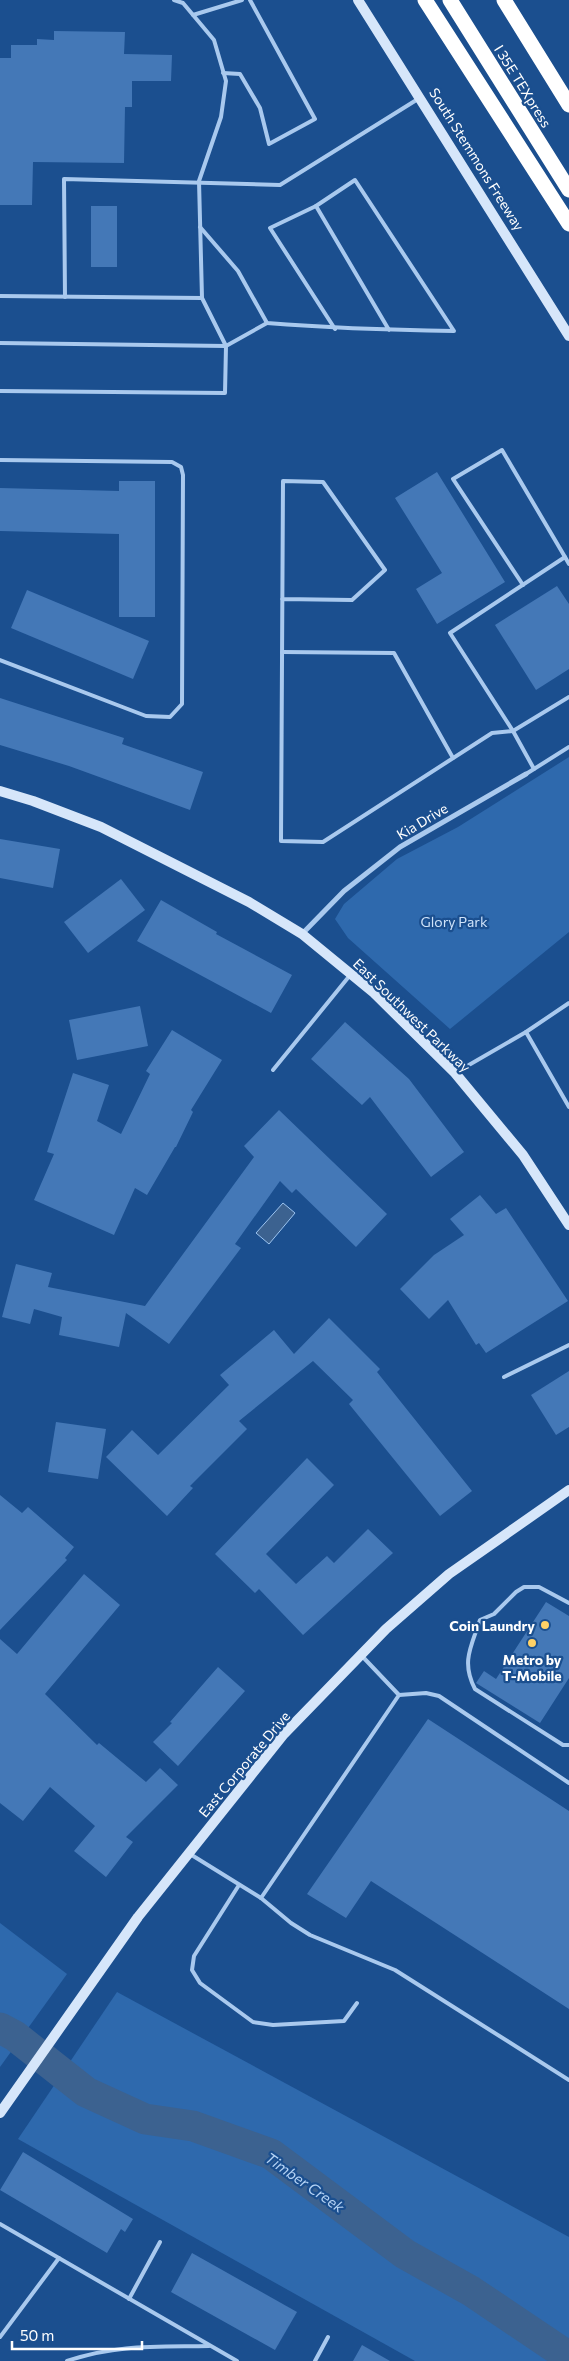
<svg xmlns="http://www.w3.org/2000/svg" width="569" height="2361" font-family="Commissioner,sans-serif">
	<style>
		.green { fill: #2e69ad }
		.water { fill: #3c6290; stroke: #9cc4f0 }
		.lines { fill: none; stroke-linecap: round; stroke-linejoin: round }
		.river { stroke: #3c6290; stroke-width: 31 }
		.building { fill: #4478b7 }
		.lane { stroke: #a9c9ee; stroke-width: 4 }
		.street { stroke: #a9c9ee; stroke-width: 5 }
		.secondary { stroke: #d6e6fa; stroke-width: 10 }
		.highway { stroke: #fff; stroke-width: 15 }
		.poi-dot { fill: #ffd166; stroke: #1b4f8f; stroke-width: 2 }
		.labels { text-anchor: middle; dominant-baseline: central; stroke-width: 4.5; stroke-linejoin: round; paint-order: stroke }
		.street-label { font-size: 14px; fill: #fff; stroke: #1b4f8f }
		.park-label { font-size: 14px; fill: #cfe3fa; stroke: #1b4f8f }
		.poi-label { font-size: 14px; font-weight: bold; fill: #fff; stroke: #1b4f8f; text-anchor: end }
		.water-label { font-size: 15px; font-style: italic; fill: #b5d3f5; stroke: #1b4f8f }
	</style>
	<rect width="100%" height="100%" fill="#1b4f8f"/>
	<g class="green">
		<path d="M569 757V932L450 1029 348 938 335 919 344 904 397 859 458 827Z"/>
		<path d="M0 1923 67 1974 0 2067Z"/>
		<path d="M117 1992 569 2237V2361H415L18 2139Z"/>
	</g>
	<path class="water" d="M283 1203 295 1213 269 1244 256 1233Z"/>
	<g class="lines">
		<path class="river" d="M0 2028 15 2036 86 2092 145 2119 193 2126 271 2154 405 2254 471 2291 569 2357"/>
	</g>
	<g class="building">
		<path d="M54 31 125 32 124 54 172 55 171 81H132V107H125L124 163 33 162 32 205H0V58H11V45H37V39L54 40Z"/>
		<rect x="91" y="206" width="26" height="61"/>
		<path d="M437 472 505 582 437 624 416 589 442 573 395 498Z"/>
		<path d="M119 481H155V617H119V534L0 531V488L119 491Z"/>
		<path d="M557 586 569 604V669L536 690 495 625Z"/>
		<path d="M27 590 149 641 133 679 11 628Z"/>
		<path d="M0 698 124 738 122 744 203 772 190 810 69 766 0 745Z"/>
		<path d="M0 839 60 849 53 888 0 878Z"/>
		<path d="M121 879 145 910 88 953 64 922Z"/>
		<path d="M161 900 217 932 216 934 292 975 271 1013 137 941Z"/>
		<path d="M140 1006 148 1046 77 1060 69 1020Z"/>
		<path d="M345 1022 409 1079 464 1152 431 1177 370 1097 362 1105 311 1059Z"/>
		<path d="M172 1030 222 1060 191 1110 193 1112 176 1147H175L147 1195 135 1188 114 1235 34 1200 54 1154 47 1152 73 1073 109 1085 97 1121 121 1134 150 1074 146 1071Z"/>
		<path d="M279 1110 387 1214 356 1247 296 1189 292 1193 280 1181 235 1244 241 1248 169 1344 126 1313 119 1347 59 1335 62 1317 34 1309 30 1324 2 1317 16 1264 52 1273 48 1287 145 1306 254 1157 244 1146Z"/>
		<path d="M480 1195 496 1214 506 1208 568 1301 486 1353 479 1343 476 1345 448 1300 429 1319 400 1289 434 1255 464 1235 450 1219Z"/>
		<path d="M329 1318 380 1369 377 1372 472 1491 440 1516 349 1404 353 1400 313 1361 239 1421 247 1429 190 1486 193 1488 167 1516 106 1457 132 1430 158 1455 229 1385 220 1375 274 1330 294 1354Z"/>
		<path d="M569 1371V1427L556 1435 531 1395Z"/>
		<path d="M56 1422 106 1429 98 1479 48 1472Z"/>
		<path d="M307 1458 334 1485 266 1554 296 1584 327 1556 334 1563 368 1529 393 1553 303 1635 259 1589 255 1593 215 1554Z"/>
		<path d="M0 1495 22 1513 28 1507 74 1547 65 1558 67 1560 0 1630Z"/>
		<path d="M84 1574 120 1605 45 1694 97 1745 99 1743 146 1782 160 1768 178 1785 126 1837 133 1842 106 1877 74 1851 95 1826 50 1787 23 1821 0 1803V1639L17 1654Z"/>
		<path d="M546 1602 569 1616V1678L540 1723 476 1683 484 1671 496 1679Z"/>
		<path d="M218 1667 245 1691 178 1766 153 1742 172 1723 170 1722Z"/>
		<path d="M428 1719 569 1811V2009L371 1881 346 1918 307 1894Z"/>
		<path d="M23 2152 133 2219 125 2232 121 2229 107 2253 0 2190Z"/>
		<path d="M192 2253 297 2312 275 2350 171 2292Z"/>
		<path d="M362 2345 390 2361H353Z"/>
	</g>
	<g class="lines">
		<g class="lane">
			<path d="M193 15 242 0"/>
			<path d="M223 73 240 74 260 108 269 144 315 119 250 0"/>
			<path d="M316 206 270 228 335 329"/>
			<path d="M200 227 238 271 267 323C329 328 391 330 454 331L355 180 316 206 389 330"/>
			<path d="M0 296 202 298 199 181 221 117 226 81 214 40 183 3 174 0"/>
			<path d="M65 297 64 179 280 185 418 99"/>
			<path d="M0 343 226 346 202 298"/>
			<path d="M0 391 225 393 226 346 267 323"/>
			<path d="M0 460 172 462 181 467 183 475 182 704 170 717 146 716 0 660"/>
			<path d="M523 585 453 479 502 450 565 557"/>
			<path d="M282 599 352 600 385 570 323 482 283 481 281 841 323 842 492 733 513 731 569 697"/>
			<path d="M282 652 394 653 453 758"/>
			<path d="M534 769 513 731 450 633 565 557 569 564"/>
			<path d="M526 774 569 747"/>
			<path d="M526 1032 569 1003"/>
			<path d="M273 1070 351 974"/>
			<path d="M455 1073 526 1032 569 1107"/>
			<path d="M504 1377 569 1345"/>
			<path d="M569 1603 539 1587H524L516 1592 494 1614 480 1620C471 1647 461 1662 475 1689L563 1745H569"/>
			<path d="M399 1695 426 1693 439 1696 569 1783"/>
			<path d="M190 1854 261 1898 291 1923 310 1935 395 1970 569 2080"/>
			<path d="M239 1885 194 1956 192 1970 200 1983 253 2022 273 2025 344 2021 357 2003"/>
			<path d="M261 1898 399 1695 361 1655"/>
			<path d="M0 2224 237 2361"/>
			<path d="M129 2299 160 2242"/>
			<path d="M0 2337 59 2258"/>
			<path d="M67 2361C117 2344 157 2347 209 2346"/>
			<path d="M315 2361 328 2337"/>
		</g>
		<path class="street" d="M302 934 344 891 400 847 526 774"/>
		<g class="secondary">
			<path d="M358 0 569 336"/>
			<path d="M0 791 33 801 101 827 249 902 302 934 374 993 455 1073 523 1155 569 1225"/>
			<path d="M0 2113 138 1917 284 1734 386 1629 449 1574 569 1490"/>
		</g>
		<g class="highway">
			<path d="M425 0 569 224"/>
			<path d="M450 0 569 190"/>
			<path d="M504 0 569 105"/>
		</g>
	</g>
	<g class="poi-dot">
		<circle cx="545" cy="1625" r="5"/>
		<circle cx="532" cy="1643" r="5"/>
	</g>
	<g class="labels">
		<g class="street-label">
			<text transform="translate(523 86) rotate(58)">I 35E TEXpress</text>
			<text transform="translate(477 159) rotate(58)">South Stemmons Freeway</text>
			<text transform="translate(422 821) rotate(-31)">Kia Drive</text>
			<text transform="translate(412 1015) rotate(44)">East Southwest Parkway</text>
			<text transform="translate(244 1764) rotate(-50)">East Corporate Drive</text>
		</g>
		<g class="park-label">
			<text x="454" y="921">Glory Park</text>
		</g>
		<g class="poi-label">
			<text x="535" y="1625">Coin Laundry</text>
			<text x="532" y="1659" text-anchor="middle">Metro by<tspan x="532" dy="16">T-Mobile</tspan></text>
		</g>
		<g class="water-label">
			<text transform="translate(305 2182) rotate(35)">Timber Creek</text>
		</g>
	</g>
	<path d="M12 2341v8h130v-8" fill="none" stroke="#ffffff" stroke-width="2.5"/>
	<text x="20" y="2341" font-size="15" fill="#ffffff" stroke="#1b4f8f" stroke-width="4" paint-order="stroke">50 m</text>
</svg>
